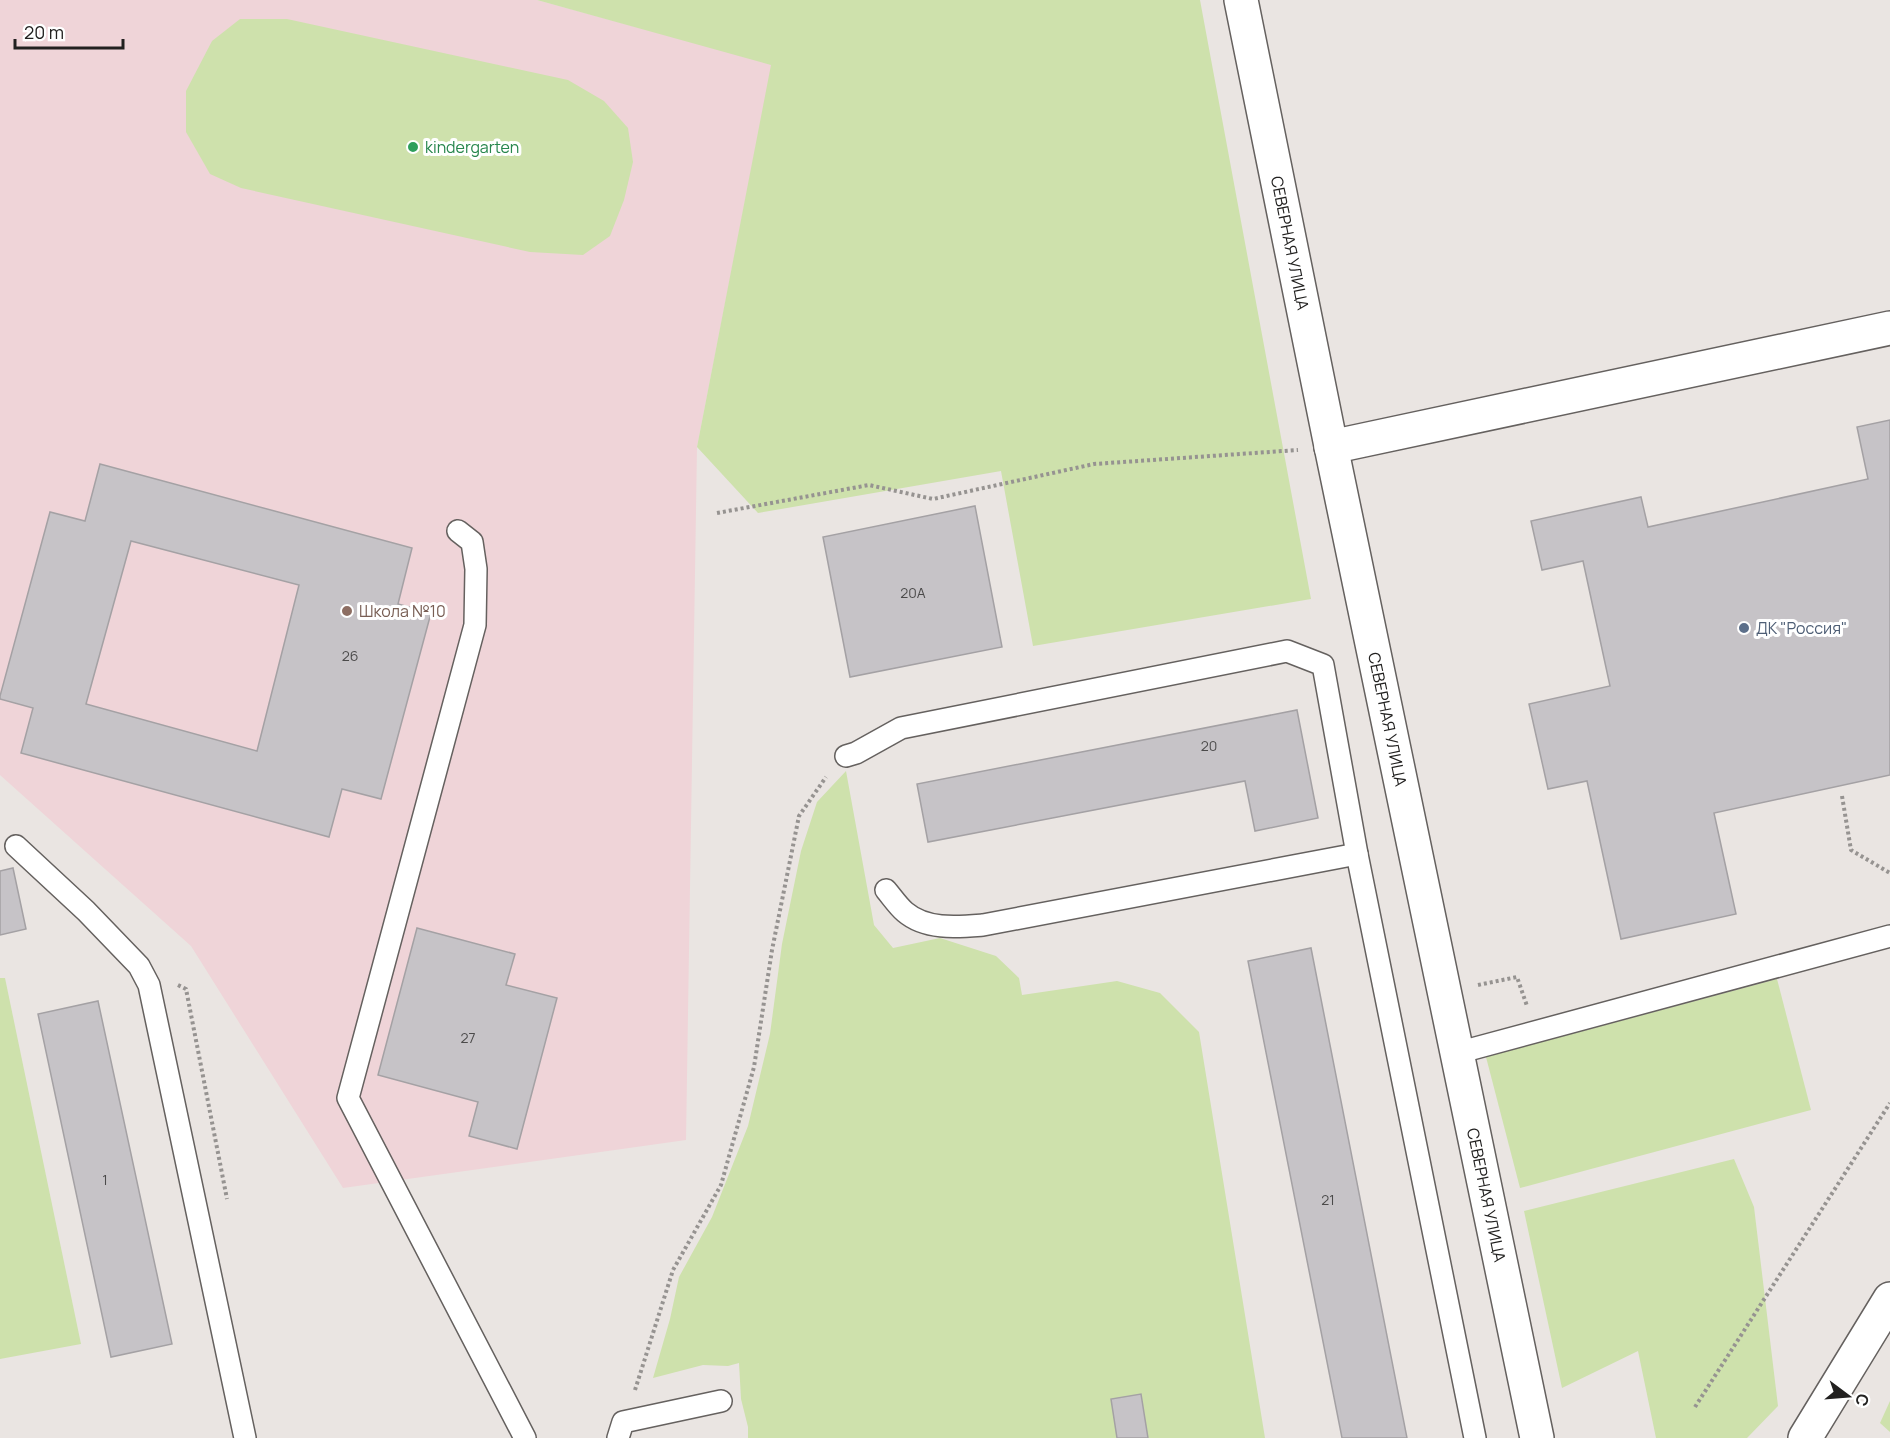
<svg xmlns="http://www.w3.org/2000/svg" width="1890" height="1438" font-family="Manrope,sans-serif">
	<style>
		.education { fill: #efd4d8 }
		.green { fill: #cee1ac }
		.building { fill: #c6c3c7; stroke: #a4a1a4; stroke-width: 1.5; fill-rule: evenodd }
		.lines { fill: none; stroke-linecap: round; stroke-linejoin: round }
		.lane-casing { stroke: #65615f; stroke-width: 24 }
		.street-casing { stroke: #65615f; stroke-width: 36 }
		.path { stroke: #969391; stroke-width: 4; stroke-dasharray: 3 3; stroke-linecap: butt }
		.lane { stroke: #fff; stroke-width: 21 }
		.street { stroke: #fff; stroke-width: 33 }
		.leisure-dot { fill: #2e9e5b; stroke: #fff; stroke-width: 2 }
		.education-dot { fill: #8d6e63; stroke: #fff; stroke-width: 2 }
		.service-dot { fill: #5c6f8a; stroke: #fff; stroke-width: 2 }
		.labels { text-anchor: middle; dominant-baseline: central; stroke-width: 6; stroke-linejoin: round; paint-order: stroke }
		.number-label { font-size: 14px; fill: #4b4a4a }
		.leisure-label { font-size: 16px; fill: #27864d; stroke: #fff; text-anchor: start }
		.street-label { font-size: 16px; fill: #222120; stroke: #fff }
		.education-label { font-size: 16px; fill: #785e54; stroke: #fff; text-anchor: start }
		.service-label { font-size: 16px; fill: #4e5e75; stroke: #fff; text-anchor: start }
	</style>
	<rect width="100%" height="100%" fill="#eae5e2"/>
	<path class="education" d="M0 0H537L772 64 697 447 686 1140 343 1188 191 946 0 775Z"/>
	<g class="green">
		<path d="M537 0H1200L1311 599 1033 646 1001 471 758 513 697 447 771 65Z"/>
		<path d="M240 19H287L568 80 604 101 628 128 633 162 624 200 610 236 583 255 530 252 241 188 210 174 186 132V91L212 41Z"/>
		<path d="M846 771 874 925 893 948 940 938 996 956 1019 978 1022 995 1117 981 1160 993 1199 1032 1265 1438H748V1427L741 1399 739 1363 728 1366 703 1365 653 1378 670 1319 679 1277 712 1217 748 1126 770 1034 782 944 801 851 817 802Z"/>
		<path d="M0 978H5L81 1344 0 1359Z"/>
		<path d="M1777 979 1811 1110 1520 1188 1486 1057Z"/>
		<path d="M1734 1159 1754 1207 1778 1406 1747 1438H1656L1638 1351 1562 1388 1524 1211Z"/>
		<path d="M1890 1401V1432L1880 1423Z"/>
	</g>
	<g class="building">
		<path d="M1890 420V775L1714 813 1736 914 1621 939 1587 781 1548 789 1529 704 1610 686 1583 561 1542 570 1531 521 1641 497 1648 527 1868 479 1857 427Z"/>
		<path d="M100 464 412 548 398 604 431 613 381 799 342 789 329 837 21 753 33 708 0 699V696L50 512 85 521ZM131 541 299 585 257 751 86 704Z"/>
		<path d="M975 506 1002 647 850 677 823 537Z"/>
		<path d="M1297 710 1318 818 1255 831 1245 781 928 842 917 784Z"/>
		<path d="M13 868 26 929 0 935V871Z"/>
		<path d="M417 928 515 954 506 985 557 998 517 1149 469 1136 478 1102 378 1075Z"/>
		<path d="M1311 948 1407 1438H1342L1248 961Z"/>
		<path d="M98 1001 172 1344 111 1357 38 1014Z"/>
		<path d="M1141 1394 1148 1438H1117L1111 1399Z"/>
	</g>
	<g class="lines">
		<defs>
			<g id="lane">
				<path d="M458 531 472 542 476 569 475 625 348 1098 525 1438"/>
				<path d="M846 756 856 753 901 728 1287 651 1323 665 1357 854 1475 1438"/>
				<path d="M16 846 86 911 139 966 149 985 245 1438"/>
				<path d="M886 890C892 897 898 906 905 912 926 930 957 927 983 925L1357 854"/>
				<path d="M1457 1053 1890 936"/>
				<path d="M618 1438 623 1422 721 1401"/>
			</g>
			<g id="street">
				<path id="s1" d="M1241 0 1332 451 1537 1438"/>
				<path d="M1331 447 1890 328"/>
				<path d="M1805 1438 1890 1299"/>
			</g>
		</defs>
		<use href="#lane" class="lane-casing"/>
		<use href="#street" class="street-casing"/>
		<g class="path">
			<path d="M717 513 869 485 933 499 1094 464 1298 450"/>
			<path d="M1842 796 1851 850 1890 873"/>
			<path d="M178 985 186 989 227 1199"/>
			<path d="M1478 985 1517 977 1527 1006"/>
			<path d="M635 1390 673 1270 721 1185 754 1067 772 950 799 816 826 777"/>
			<path d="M1695 1407 1890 1103"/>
		</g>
		<use href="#lane" class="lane"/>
		<use href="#street" class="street"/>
	</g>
	<circle class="leisure-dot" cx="413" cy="147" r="6"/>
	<circle class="education-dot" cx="347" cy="611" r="6"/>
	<circle class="service-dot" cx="1744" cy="628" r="6"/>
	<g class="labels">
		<g class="number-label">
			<text x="913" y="592">20А</text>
			<text x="350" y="655">26</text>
			<text x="1209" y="745">20</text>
			<text x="468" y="1037">27</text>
			<text x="105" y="1179">1</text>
			<text x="1328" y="1199">21</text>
		</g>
		<g class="leisure-label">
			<text x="425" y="147">kindergarten</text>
		</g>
		<g class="street-label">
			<text stroke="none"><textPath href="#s1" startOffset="248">СЕВЕРНАЯ УЛИЦА</textPath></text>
			<text stroke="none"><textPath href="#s1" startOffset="734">СЕВЕРНАЯ УЛИЦА</textPath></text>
			<text stroke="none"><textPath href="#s1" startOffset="1220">СЕВЕРНАЯ УЛИЦА</textPath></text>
		</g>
		<g class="education-label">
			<text x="359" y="611">Школа №10</text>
		</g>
		<g class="service-label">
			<text x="1756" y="628">ДК "Россия"</text>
		</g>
	</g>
	<g transform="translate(1848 1396) rotate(106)" stroke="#ffffff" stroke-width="4.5" paint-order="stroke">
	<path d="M0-4.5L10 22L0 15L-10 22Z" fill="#222120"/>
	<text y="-9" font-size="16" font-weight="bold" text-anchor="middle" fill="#222120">С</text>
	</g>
	<path d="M15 39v9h108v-9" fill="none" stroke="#222120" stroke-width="3"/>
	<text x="24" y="39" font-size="18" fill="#222120" stroke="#ffffff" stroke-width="4.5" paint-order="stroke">20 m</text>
</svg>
